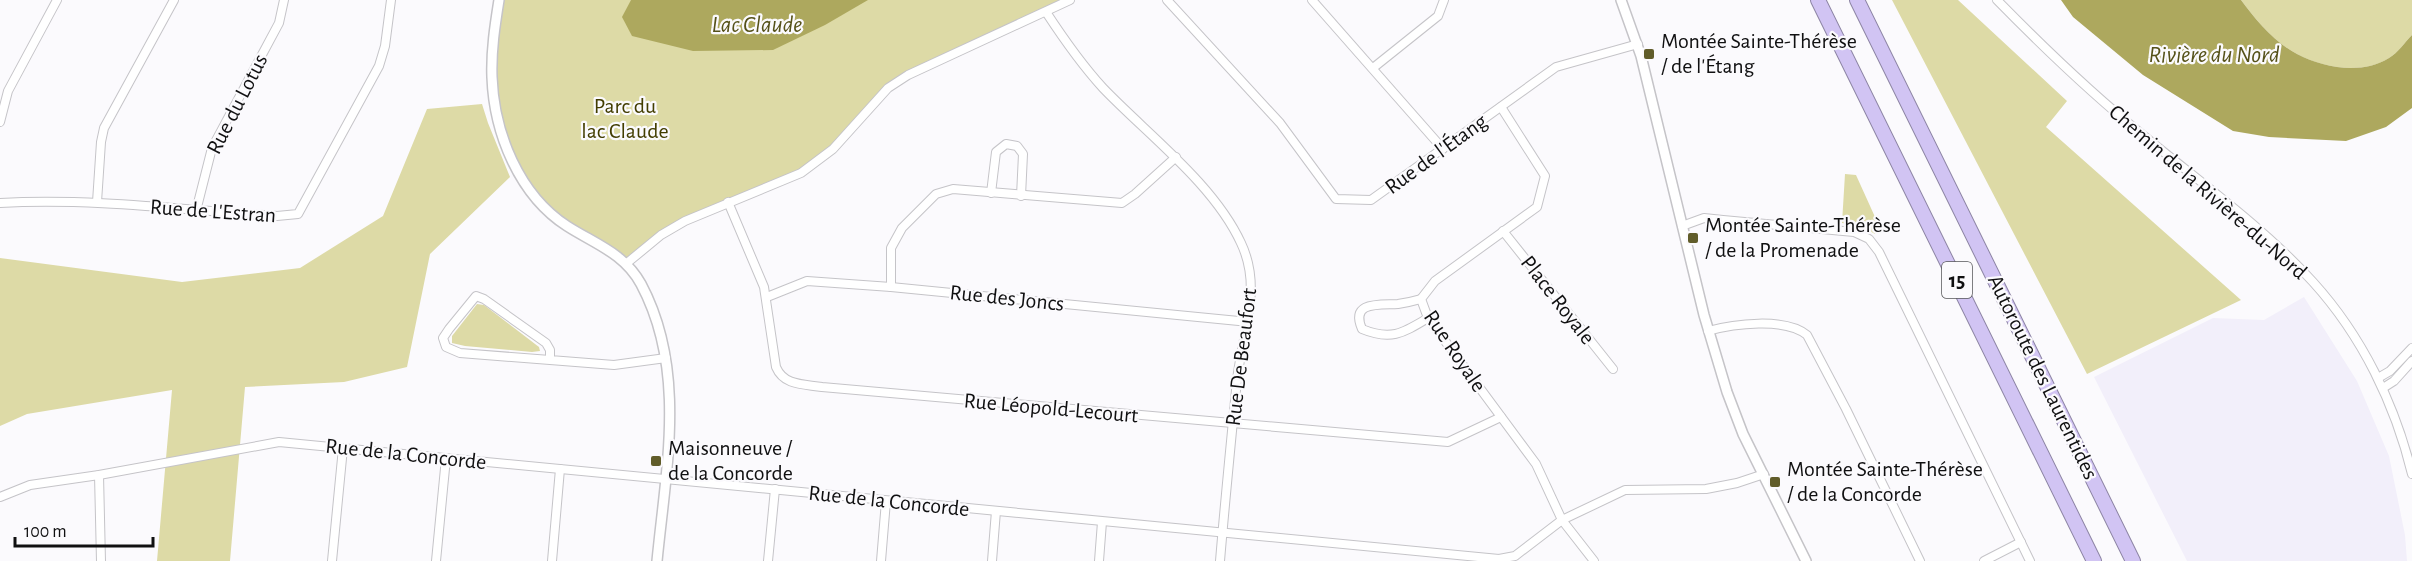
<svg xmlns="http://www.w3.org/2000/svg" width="2412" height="561" font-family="'Alegreya Sans',sans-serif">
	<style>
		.built { fill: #f2effa }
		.green { fill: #dddaa6 }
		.water { fill: #ada85e }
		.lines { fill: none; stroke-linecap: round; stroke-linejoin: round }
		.minor-casing { stroke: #c5c4c8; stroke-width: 10 }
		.tertiary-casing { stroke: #c5c4c8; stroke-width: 12 }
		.motorway-casing { stroke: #8d85a4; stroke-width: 16 }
		.minor { stroke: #fff; stroke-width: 8 }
		.tertiary { stroke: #fff; stroke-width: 9 }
		.motorway { stroke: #d1c4f3; stroke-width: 14 }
		.poi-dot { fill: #615d2a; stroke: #fbfafd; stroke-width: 2 }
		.labels { text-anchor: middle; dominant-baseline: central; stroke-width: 4.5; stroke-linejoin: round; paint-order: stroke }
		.shield { fill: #fbfafd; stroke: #565658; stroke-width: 1.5 }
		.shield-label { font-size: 21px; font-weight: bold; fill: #101011 }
		.poi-label { font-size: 22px; fill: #101011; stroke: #fbfafd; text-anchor: start }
		.street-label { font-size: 22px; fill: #101011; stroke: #fbfafd }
		.park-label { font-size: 22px; fill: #423d00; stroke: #fbfafd }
		.water-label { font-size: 24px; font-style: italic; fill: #555119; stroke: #fbfafd }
	</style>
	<rect width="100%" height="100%" fill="#fbfafd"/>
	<path class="built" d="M2304 297 2357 381 2389 456 2405 535 2407 561H2187L2094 377 2213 318 2264 320Z"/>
	<g class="green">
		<path d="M499 0H1070L888 88 833 149 801 173 685 221 627 263 567 226 532 193 499 123 493 48Z"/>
		<path d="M1892 0H1958L2067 101 2046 127 2241 300 2087 374Z"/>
		<path d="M2241 0H2412V35C2405 42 2398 53 2389 58 2363 75 2323 68 2297 54 2275 43 2255 19 2241 0Z"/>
		<path d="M482 104 488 123 510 177 430 254 407 367 344 382 245 387 230 561H157L172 390 27 414 0 426V258L182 282 300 268 383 216 427 109Z"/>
		<path d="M1845 174 1856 175 1880 228 1875 234 1861 226 1842 223Z"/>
		<path d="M477 304 484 305 539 347 540 351 532 352 465 346 452 343V336Z"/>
	</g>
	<g class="water">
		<path d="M631 0H868L825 25 773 50 693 51 632 36 622 17Z"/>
		<path d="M2061 0H2241C2255 19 2275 43 2297 54 2324 68 2362 75 2389 58 2398 53 2405 42 2412 35V108L2386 127 2346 141 2269 137 2233 131 2143 75 2073 17Z"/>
	</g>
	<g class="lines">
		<defs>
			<g id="minor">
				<path d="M1167 0 1280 123 1336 199 1371 200 1556 67 1638 44"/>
				<path d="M1312 0 1443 149"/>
				<path d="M1997 0C2044 48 2092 94 2144 136 2201 183 2263 227 2313 282 2362 336 2395 404 2412 474"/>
				<path d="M1046 12C1063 38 1081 64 1103 88 1147 134 1214 184 1241 243 1263 289 1242 334 1237 380 1231 441 1225 501 1220 561"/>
				<path d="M1373 68 1438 16 1444 0"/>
				<path d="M1501 107 1545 176 1537 207 1435 281 1421 299 1428 318 1536 464 1562 520 1594 561"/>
				<path d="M0 122 8 91 57 0"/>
				<path d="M991 193 996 152 1006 144 1017 146 1023 154 1021 196"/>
				<path d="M97 202 101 142 104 128 174 0"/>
				<path d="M728 202 764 287 776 367C784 386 804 384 822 387L1448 442 1501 417"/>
				<path d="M0 203C93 198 185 210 277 216L298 214 379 66 385 46 391 0"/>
				<path d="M196 211 212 148 279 23 284 0"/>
				<path d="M1682 226 1704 218 1723 220 1854 232 1869 239 1879 252 2030 561"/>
				<path d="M1503 231 1613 369"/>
				<path d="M627 263 661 235 685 221 801 173 833 149 888 88 908 75 1070 0"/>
				<path d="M891 287V248L902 228 936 194 953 189 1122 203 1135 194 1176 157"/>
				<path d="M767 297 807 281 891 287 1249 322"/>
				<path d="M1421 299C1414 301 1405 303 1398 304 1379 305 1350 301 1362 329 1391 341 1403 333 1428 318"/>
				<path d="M1708 331C1733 324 1785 317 1807 335L1846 409 1920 561"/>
				<path d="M550 360 460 353 446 347 443 338 449 329 476 296 484 299 546 343 550 350V360L614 365 666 358"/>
				<path d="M2378 378 2390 371 2412 348"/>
				<path d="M2383 388 2394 381 2412 361"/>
				<path d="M99 475 101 561"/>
				<path d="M0 497 30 485 99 475 279 442 1499 559 1515 556 1562 520 1625 490 1706 489 1737 483 1764 474"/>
				<path d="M332 561 343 448"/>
				<path d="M436 561 446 458"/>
				<path d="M552 561 560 469"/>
				<path d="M768 561 775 489"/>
				<path d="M881 561 886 501"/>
				<path d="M992 561 996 511"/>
				<path d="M1099 561 1102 522"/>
				<path d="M1984 561 2021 542"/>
			</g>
			<g id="tertiary">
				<path d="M499 0C495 25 491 51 492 77 494 133 519 195 567 226 595 244 624 253 641 284 687 370 666 468 657 561"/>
				<path d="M1621 0 1641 56 1704 315 1727 392 1743 434 1806 561"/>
			</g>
			<g id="motorway">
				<path d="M1818 0 2094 561"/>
				<path d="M1857 0 2133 561"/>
			</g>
		</defs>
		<use href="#minor" class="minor-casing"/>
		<use href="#tertiary" class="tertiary-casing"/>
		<use href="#motorway" class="motorway-casing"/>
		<use href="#minor" class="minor"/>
		<use href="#tertiary" class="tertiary"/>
		<use href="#motorway" class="motorway"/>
	</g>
	<g class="poi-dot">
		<rect x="1643" y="48" width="12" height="12" rx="3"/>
		<rect x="1687" y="232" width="12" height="12" rx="3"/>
		<rect x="650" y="455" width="12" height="12" rx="3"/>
		<rect x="1769" y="476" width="12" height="12" rx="3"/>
	</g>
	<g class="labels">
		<rect class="shield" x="1942" y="262" width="30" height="36" rx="4.5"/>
		<g class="shield-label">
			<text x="1957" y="280">15</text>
		</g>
		<g class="poi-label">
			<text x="1661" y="41">Montée Sainte-Thérèse<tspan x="1661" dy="25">/ de l'Étang</tspan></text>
			<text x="1705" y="225">Montée Sainte-Thérèse<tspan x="1705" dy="25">/ de la Promenade</tspan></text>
			<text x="668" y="448">Maisonneuve /<tspan x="668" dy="25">de la Concorde</tspan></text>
			<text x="1787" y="469">Montée Sainte-Thérèse<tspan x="1787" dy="25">/ de la Concorde</tspan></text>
		</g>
		<g class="street-label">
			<text transform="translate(237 104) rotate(-63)">Rue du Lotus</text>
			<text transform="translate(1436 154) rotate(-36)">Rue de l'Étang</text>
			<text transform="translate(2208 192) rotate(41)">Chemin de la Rivière-du-Nord</text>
			<text transform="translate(213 211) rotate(4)">Rue de L'Estran</text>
			<text transform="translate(1007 298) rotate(6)">Rue des Joncs</text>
			<text transform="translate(1558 300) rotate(52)">Place Royale</text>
			<text transform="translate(1455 351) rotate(56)">Rue Royale</text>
			<text transform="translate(1241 357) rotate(-83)">Rue De Beaufort</text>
			<text transform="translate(2043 377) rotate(64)">Autoroute des Laurentides</text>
			<text transform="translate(1051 408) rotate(5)">Rue Léopold-Lecourt</text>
			<text transform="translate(406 454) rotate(6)">Rue de la Concorde</text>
			<text transform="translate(889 501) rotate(6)">Rue de la Concorde</text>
		</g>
		<g class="park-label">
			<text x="625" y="106">Parc du<tspan x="625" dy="25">lac Claude</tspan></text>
		</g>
		<g class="water-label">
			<text x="757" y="25">Lac Claude</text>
			<text x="2214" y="55">Rivière du Nord</text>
		</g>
	</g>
	<path d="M15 537v9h138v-9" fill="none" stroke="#101011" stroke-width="3"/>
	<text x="24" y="537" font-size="18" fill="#101011" stroke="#fbfafd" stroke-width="4.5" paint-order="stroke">100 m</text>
</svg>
